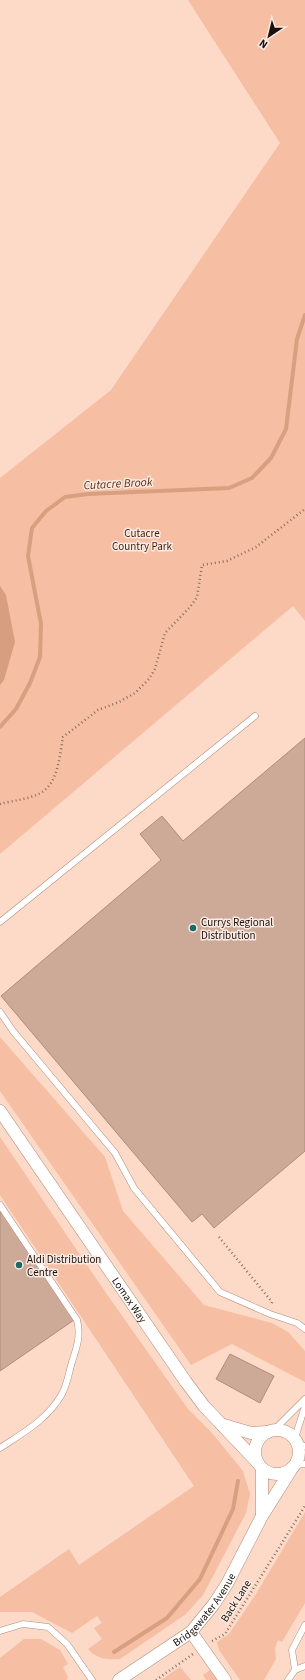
<svg xmlns="http://www.w3.org/2000/svg" width="305" height="1680" font-family="'Source Sans 3',sans-serif">
	<style>
		.green { fill: #f6bea2 }
		.forest { fill: #d89e80 }
		.lines { fill: none; stroke-linecap: round; stroke-linejoin: round }
		.stream { stroke: #d99f81; stroke-width: 4 }
		.building { fill: #cdaa98; stroke: #ad8c7b }
		.service-casing { stroke: #ae8c7b; stroke-width: 7 }
		.minor-casing { stroke: #ae8c7b; stroke-width: 13 }
		.path { stroke: #877064; stroke-width: 2.5; stroke-dasharray: 1 3; stroke-linecap: butt }
		.service { stroke: #fff; stroke-width: 6 }
		.minor { stroke: #fff; stroke-width: 12 }
		.poi-dot { fill: #1b696b; stroke: #faebe4; stroke-width: 1.5 }
		.labels { text-anchor: middle; dominant-baseline: central; stroke-width: 3; stroke-linejoin: round; paint-order: stroke }
		.park-label { font-size: 11px; fill: #431d06; stroke: #faebe4 }
		.poi-label { font-size: 11px; fill: #1c100a; stroke: #faebe4; text-anchor: start }
		.street-label { font-size: 11px; fill: #1c100a; stroke: #faebe4 }
		.water-label { font-size: 12px; font-style: italic; fill: #622d0b; stroke: #faebe4 }
	</style>
	<rect width="100%" height="100%" fill="#fdd9c7"/>
	<g class="green">
		<path d="M188 0H305V621L293 606 0 854V478L111 390 280 143Z"/>
		<path d="M0 1037 105 1157 123 1211 204 1305 272 1323 288 1332 305 1351V1382L232 1344 191 1365 0 1091Z"/>
		<path d="M0 1137 108 1296 188 1409 212 1433 243 1471 250 1494 246 1513 203 1595 186 1614 120 1659C107 1660 97 1659 88 1649L102 1639 94 1628 102 1623 97 1616 72 1633 32 1612H0V1597L69 1549 79 1565 194 1486 0 1195Z"/>
		<path d="M305 1512V1603L282 1642 278 1640 275 1648 276 1659 264 1680H240L219 1650 217 1642 229 1634 256 1594Z"/>
		<path d="M24 1639H41L60 1650 68 1664 63 1667 68 1677 67 1680H0V1658Z"/>
		<path d="M180 1667 191 1680H161Z"/>
		<path d="M210 1670 217 1680H206L203 1675Z"/>
	</g>
	<path class="forest" d="M0 586 6 595 15 642 4 680 0 685Z"/>
	<g class="lines">
		<g class="stream">
			<path d="M0 727 16 709 30 683 40 657 41 624 28 556 32 528 46 511 65 497 88 494 229 488 252 478 271 458 286 429 297 339 305 315"/>
			<path d="M114 1652 167 1618 200 1579 233 1509 238 1481"/>
		</g>
	</g>
	<g class="building">
		<path d="M305 738V1151L214 1228 202 1214 192 1222 1 996 161 860 140 834 162 816 183 841Z"/>
		<path d="M0 1210 74 1320 0 1371Z"/>
		<path d="M230 1354 274 1376 260 1403 216 1379Z"/>
	</g>
	<g class="lines">
		<defs>
			<g id="service">
				<path d="M0 922 255 716"/>
				<path d="M0 1012 13 1031 115 1153 134 1188 220 1292 270 1314 297 1323 305 1329"/>
				<path d="M0 1205 77 1320C81 1335 77 1347 72 1362 69 1372 67 1385 62 1394 48 1419 23 1433 0 1448"/>
				<path d="M273 1431 305 1399"/>
				<path d="M295 1438 305 1406"/>
				<path d="M298 1444 305 1446"/>
				<path d="M296 1465 305 1464"/>
				<path d="M0 1631 23 1624 48 1627 67 1644 92 1680"/>
				<path d="M295 1670 292 1650 305 1625"/>
				<path d="M288 1680 295 1670 305 1666"/>
			</g>
			<g id="minor">
				<path id="s1" d="M0 1111 186 1382 204 1406 258 1463"/>
				<path d="M224 1425 251 1433 267 1432"/>
				<circle cx="277" cy="1452" r="22"/>
				<path d="M262 1516V1469"/>
				<path d="M191 1632 225 1680"/>
				<path id="s2" d="M119 1680 191 1632 214 1604 227 1584 262 1516 291 1470"/>
			</g>
		</defs>
		<use href="#service" class="service-casing"/>
		<use href="#minor" class="minor-casing"/>
		<g class="path">
			<path d="M0 804C14 800 37 799 47 788 59 775 60 753 63 737L98 710 119 702 135 693 149 679 155 669 165 633 190 607 197 597 202 565 227 561 256 547 305 509"/>
			<path d="M219 1237 272 1302 271 1306"/>
			<path d="M212 1641 225 1634 305 1506"/>
			<path d="M156 1680 193 1654"/>
		</g>
		<use href="#service" class="service"/>
		<use href="#minor" class="minor"/>
	</g>
	<g class="poi-dot">
		<circle cx="193" cy="928" r="4"/>
		<circle cx="19" cy="1265" r="4"/>
	</g>
	<g class="labels">
		<g class="park-label">
			<text x="142" y="533">Cutacre<tspan x="142" dy="13">Country Park</tspan></text>
		</g>
		<g class="poi-label">
			<text x="201" y="922">Currys Regional<tspan x="201" dy="13">Distribution</tspan></text>
			<text x="27" y="1259">Aldi Distribution<tspan x="27" dy="13">Centre</tspan></text>
		</g>
		<g class="street-label">
			<text stroke="none"><textPath href="#s1" startOffset="229">Lomax Way</textPath></text>
			<text transform="translate(236 1601) rotate(-58)">Back Lane</text>
			<text stroke="none"><textPath href="#s2" startOffset="112">Bridgewater Avenue</textPath></text>
		</g>
		<g class="water-label">
			<text transform="translate(118 484) rotate(-3)">Cutacre Brook</text>
		</g>
	</g>
	<g transform="translate(269 36) rotate(215)" stroke="#faebe4" stroke-width="3" paint-order="stroke">
	<path d="M0-3L7 15L0 10L-7 15Z" fill="#1c100a"/>
	<text y="-6" font-size="11" font-weight="bold" text-anchor="middle" fill="#1c100a">N</text>
	</g>
</svg>
